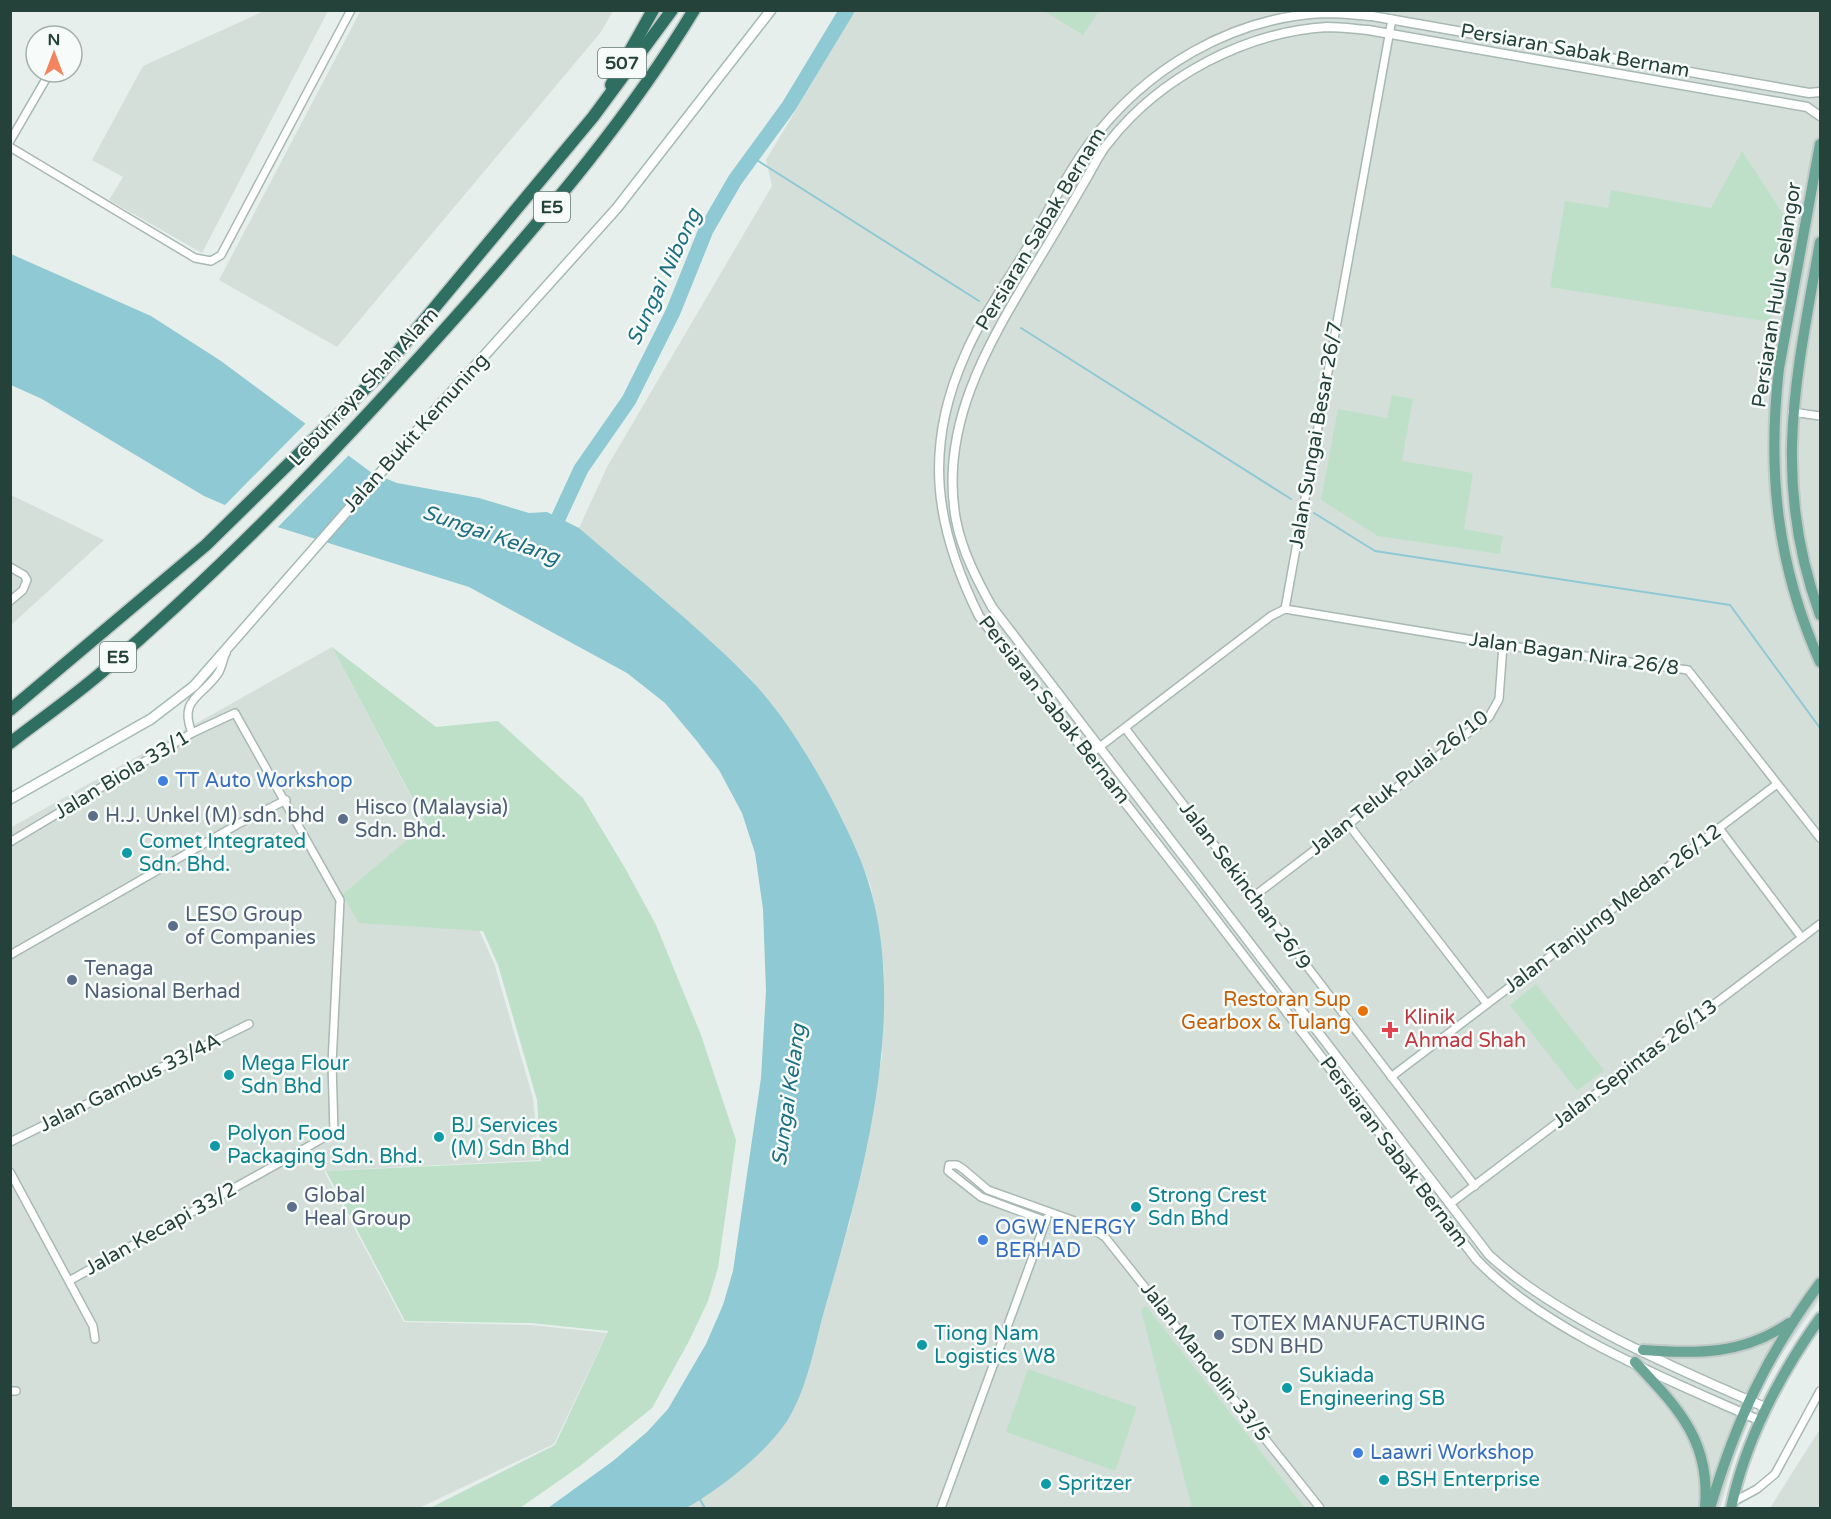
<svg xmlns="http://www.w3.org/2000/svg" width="1831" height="1519" font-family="'Varela Round',sans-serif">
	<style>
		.built { fill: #d4dfda }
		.green { fill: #bfe0c8 }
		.water { fill: #8ec9d4 }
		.pier { fill: #e6efeb }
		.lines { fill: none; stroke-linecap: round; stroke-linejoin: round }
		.stream { stroke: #8ec9d4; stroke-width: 2 }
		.river { stroke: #8ec9d4; stroke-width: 15 }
		.minor-casing { stroke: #a8b8b2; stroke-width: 10 }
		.tertiary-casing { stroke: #a8b8b2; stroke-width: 11 }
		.secondary-casing { stroke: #a4bbb3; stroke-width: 12 }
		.primary-casing { stroke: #c2cac8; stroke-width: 14 }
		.motorway-casing { stroke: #c2cac8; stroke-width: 15 }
		.minor { stroke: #fff; stroke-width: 7 }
		.tertiary { stroke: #fff; stroke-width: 8 }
		.secondary { stroke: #fff; stroke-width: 9 }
		.primary { stroke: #6aa596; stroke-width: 10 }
		.motorway { stroke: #2f6f62; stroke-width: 12 }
		.shop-dot { fill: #3f7fe0; stroke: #f7fbf9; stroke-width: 2 }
		.service-dot { fill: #5c6f8a; stroke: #f7fbf9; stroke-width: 2 }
		.culture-dot { fill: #0f9aa8; stroke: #f7fbf9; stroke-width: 2 }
		.food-dot { fill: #e8710a; stroke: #f7fbf9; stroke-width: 2 }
		.health-dot { fill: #e0444e; stroke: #f7fbf9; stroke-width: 2 }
		.labels { text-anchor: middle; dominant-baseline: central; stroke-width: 5; stroke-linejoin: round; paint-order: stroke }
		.shield { fill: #f7fbf9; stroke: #637a73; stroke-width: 1.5 }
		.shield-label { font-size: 18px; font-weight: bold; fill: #24423a }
		.street-label { font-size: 20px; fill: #24423a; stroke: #f7fbf9 }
		.shop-label { font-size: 20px; fill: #366cbe; stroke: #f7fbf9; text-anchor: start }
		.service-label { font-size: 20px; fill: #4e5e75; stroke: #f7fbf9; text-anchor: start }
		.culture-label { font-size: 20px; fill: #0d838f; stroke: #f7fbf9; text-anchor: start }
		.food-label { font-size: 20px; fill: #c56008; stroke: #f7fbf9; text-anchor: end }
		.health-label { font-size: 20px; fill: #be3a42; stroke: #f7fbf9; text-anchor: start }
		.water-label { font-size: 21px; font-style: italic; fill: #1c6f80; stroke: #f7fbf9 }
	</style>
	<rect width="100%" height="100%" fill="#e6efeb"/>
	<g class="built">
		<path d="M361 10 613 11 601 32 337 347 219 280Z"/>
		<path d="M264 11H328L202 253 109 200 123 177 92 160 143 66Z"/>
		<path d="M855 11H1820V1299L1768 1374 1734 1459 1720 1508H686L699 1499 849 1226 882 1057 884 970 871 887 857 852 803 749 750 678 579 528 607 467 772 186 766 160Z"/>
		<path d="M11 495 104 540 11 625Z"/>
		<path d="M332 647 466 901 494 963 533 1098 539 1160 324 1171 404 1322 531 1325 607 1333 554 1444 419 1508H11L10 828Z"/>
		<path d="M1820 1429V1508H1770Z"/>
	</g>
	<g class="green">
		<path d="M1044 11H1099L1083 35Z"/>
		<path d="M1742 151 1787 220 1771 322 1550 287 1565 201 1608 208 1611 190 1711 208Z"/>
		<path d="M1392 395 1413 399 1402 461 1473 473 1464 529 1503 536 1500 554 1378 536 1321 500 1338 409 1387 418Z"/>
		<path d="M332 647 436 727 498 721 583 798 625 868 656 925 701 1035 736 1140 718 1268 708 1301 689 1341 652 1408 580 1466 520 1508H430L555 1445 608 1331 531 1323 405 1321 326 1171 541 1161 537 1100 498 965 483 931 359 923 342 895 426 824Z"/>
		<path d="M1536 984 1604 1070 1577 1091 1510 1005Z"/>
		<path d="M1146 1306 1305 1508H1192L1141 1310Z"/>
		<path d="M1028 1369 1137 1407 1115 1471 1006 1432Z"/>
	</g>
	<path class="water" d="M11 254 151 316 221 361 372 473 397 483 479 498 529 513 547 512 579 528C634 576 698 626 749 678 792 722 834 798 858 854 916 989 865 1170 826 1304 815 1342 808 1388 787 1421 764 1455 724 1485 690 1506 679 1512 569 1508 548 1508L613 1461 647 1432 668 1409 706 1344 723 1305 733 1271 761 1078 766 991 763 909 755 853 742 813 719 770 696 740 665 703 627 673 469 587 271 525 204 496 42 399 11 385Z"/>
	<path class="pier" d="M308 421 351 453 275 530 223 507Z"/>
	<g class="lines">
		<g class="stream">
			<path d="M752 157 979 301"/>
			<path d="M1021 328 1291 499"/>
			<path d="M1314 513 1375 551 1730 605 1820 728"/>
			<path d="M699 1498 705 1508"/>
		</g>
		<path class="river" d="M550 536 581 469 629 400 673 312 706 230 735 180 789 106 847 10"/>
		<defs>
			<g id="minor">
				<path d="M10 141 50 72"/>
				<path d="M10 147 195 258 211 261 221 255 351 10"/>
				<path d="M1792 412 1820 416"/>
				<path d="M10 567 24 575 27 580 23 590 10 601"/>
				<path d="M1285 609 1503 645 1688 670 1820 838"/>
				<path d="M1125 728 1475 1186"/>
				<path d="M192 733C178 698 203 697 219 672 222 666 223 659 226 653"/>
				<path d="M1089 755 1271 616 1285 609 1392 19"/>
				<path d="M1348 824 1487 1004"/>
				<path d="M1719 828 1802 938"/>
				<path d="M10 842 192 733 235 713 340 900 332 1064 334 1132 69 1281"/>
				<path d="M1253 897 1489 717 1499 699 1503 645"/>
				<path d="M10 955 240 823 286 800"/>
				<path d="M1391 1077 1777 784"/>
				<path d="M10 1142 249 1024"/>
				<path d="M10 1172 93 1326 95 1339"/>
				<path d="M1450 1204 1820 924"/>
				<path d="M1046 1221 981 1197 948 1171 949 1165H957L962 1168 988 1190 1086 1225 1105 1237 1320 1508"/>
				<path d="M10 1391H16"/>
				<path d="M1733 1502 1757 1489 1775 1474 1820 1391"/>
				<path d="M941 1508 1047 1218"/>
			</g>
			<g id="tertiary">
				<path d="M1767 1408C1677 1369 1560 1320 1489 1255L992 607C977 580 962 551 956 520 938 422 992 338 1039 259 1055 233 1070 207 1085 181 1093 168 1099 153 1109 142 1160 77 1245 32 1327 27 1341 27 1355 29 1368 30L1807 107 1820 116"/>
				<path d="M1761 1421C1669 1380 1545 1332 1476 1259L1191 887 979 616C935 527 923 449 965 355 981 317 1008 281 1029 245 1048 212 1066 175 1089 144 1145 69 1232 16 1327 13 1342 13 1358 15 1372 16L1809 93 1820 92"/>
			</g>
			<path id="secondary" d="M10 799 151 719 194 686 431 415 617 208 771 10"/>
			<g id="primary">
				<path d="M1820 144 1779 368C1767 472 1777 566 1820 662"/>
				<path d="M1820 242C1796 378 1771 480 1820 615"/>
				<path d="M1643 1350C1696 1354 1743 1355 1789 1323"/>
				<path d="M1635 1362C1678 1408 1711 1441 1705 1508"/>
				<path d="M1710 1508C1736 1421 1766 1356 1820 1283"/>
				<path d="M1731 1508C1745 1441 1780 1374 1820 1318"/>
			</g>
			<g id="motorway">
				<path d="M611 85 653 10"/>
				<path d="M10 710 206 545 376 378 593 117 672 10"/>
				<path d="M10 743C41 719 73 697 102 672 234 559 354 432 469 302 550 210 630 116 694 10"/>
			</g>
		</defs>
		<use href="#minor" class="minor-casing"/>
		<use href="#tertiary" class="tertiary-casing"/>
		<use href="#secondary" class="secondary-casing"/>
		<use href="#primary" class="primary-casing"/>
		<use href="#motorway" class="motorway-casing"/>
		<use href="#minor" class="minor"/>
		<use href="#tertiary" class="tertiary"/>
		<use href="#secondary" class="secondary"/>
		<use href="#primary" class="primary"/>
		<use href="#motorway" class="motorway"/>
	</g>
	<g class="shop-dot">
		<circle cx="163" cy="781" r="6"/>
		<circle cx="983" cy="1240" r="6"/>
		<circle cx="1358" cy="1453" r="6"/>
	</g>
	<g class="service-dot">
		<circle cx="93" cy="816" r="6"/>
		<circle cx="343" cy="819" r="6"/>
		<circle cx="173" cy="926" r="6"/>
		<circle cx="72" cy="980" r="6"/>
		<circle cx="292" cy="1207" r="6"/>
		<circle cx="1219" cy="1335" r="6"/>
	</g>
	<g class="culture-dot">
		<circle cx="127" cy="853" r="6"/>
		<circle cx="229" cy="1075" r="6"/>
		<circle cx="439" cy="1137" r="6"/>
		<circle cx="215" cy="1146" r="6"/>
		<circle cx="1136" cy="1207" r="6"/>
		<circle cx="922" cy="1345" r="6"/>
		<circle cx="1287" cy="1388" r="6"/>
		<circle cx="1384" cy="1480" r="6"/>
		<circle cx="1046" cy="1484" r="6"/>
	</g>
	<circle class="food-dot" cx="1363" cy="1011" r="6"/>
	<path class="health-dot" d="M1387 1021h6v6h6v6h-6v6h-6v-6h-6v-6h6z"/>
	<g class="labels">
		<g class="shield">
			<rect x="598" y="48" width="48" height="30" rx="4.5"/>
			<rect x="534" y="192" width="36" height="30" rx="4.5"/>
			<rect x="100" y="642" width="36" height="30" rx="4.5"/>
		</g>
		<g class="shield-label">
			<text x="622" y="63">507</text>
			<text x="552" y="207">E5</text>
			<text x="118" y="657">E5</text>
		</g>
		<g class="street-label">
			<text transform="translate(1575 51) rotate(10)">Persiaran Sabak Bernam</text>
			<text transform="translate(1041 229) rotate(-59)">Persiaran Sabak Bernam</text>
			<text transform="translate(1777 295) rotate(-81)">Persiaran Hulu Selangor</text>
			<text transform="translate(364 387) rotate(-47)">Lebuhraya Shah Alam</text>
			<text transform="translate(416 433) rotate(-48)">Jalan Bukit Kemuning</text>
			<text transform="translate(1316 435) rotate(-80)">Jalan Sungai Besar 26/7</text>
			<text transform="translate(1574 654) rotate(8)">Jalan Bagan Nira 26/8</text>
			<text transform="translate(1054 710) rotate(52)">Persiaran Sabak Bernam</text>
			<text transform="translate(122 775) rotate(-31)">Jalan Biola 33/1</text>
			<text transform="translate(1399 783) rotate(-38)">Jalan Teluk Pulai 26/10</text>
			<text transform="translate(1245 886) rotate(53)">Jalan Sekinchan 26/9</text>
			<text transform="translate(1613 909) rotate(-37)">Jalan Tanjung Medan 26/12</text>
			<text transform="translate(1635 1064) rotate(-37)">Jalan Sepintas 26/13</text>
			<text transform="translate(130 1083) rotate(-26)">Jalan Gambus 33/4A</text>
			<text transform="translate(1394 1152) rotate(53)">Persiaran Sabak Bernam</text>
			<text transform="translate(161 1229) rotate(-29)">Jalan Kecapi 33/2</text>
			<text transform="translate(1205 1362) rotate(52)">Jalan Mandolin 33/5</text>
		</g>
		<g class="shop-label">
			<text x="175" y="781">TT Auto Workshop</text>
			<text x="995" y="1228">OGW ENERGY<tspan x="995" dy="23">BERHAD</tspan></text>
			<text x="1370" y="1453">Laawri Workshop</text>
		</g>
		<g class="service-label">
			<text x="355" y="808">Hisco (Malaysia)<tspan x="355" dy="23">Sdn. Bhd.</tspan></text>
			<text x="105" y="816">H.J. Unkel (M) sdn. bhd</text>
			<text x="185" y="915">LESO Group<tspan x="185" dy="23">of Companies</tspan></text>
			<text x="84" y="969">Tenaga<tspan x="84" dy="23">Nasional Berhad</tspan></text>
			<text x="304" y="1196">Global<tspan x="304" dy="23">Heal Group</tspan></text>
			<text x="1231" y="1324">TOTEX MANUFACTURING<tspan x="1231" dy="23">SDN BHD</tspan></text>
		</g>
		<g class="culture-label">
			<text x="139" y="842">Comet Integrated<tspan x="139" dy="23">Sdn. Bhd.</tspan></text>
			<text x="241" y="1064">Mega Flour<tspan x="241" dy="23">Sdn Bhd</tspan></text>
			<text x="451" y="1126">BJ Services<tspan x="451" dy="23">(M) Sdn Bhd</tspan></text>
			<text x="227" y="1134">Polyon Food<tspan x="227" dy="23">Packaging Sdn. Bhd.</tspan></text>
			<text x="1148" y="1196">Strong Crest<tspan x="1148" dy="23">Sdn Bhd</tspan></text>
			<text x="934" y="1334">Tiong Nam<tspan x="934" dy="23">Logistics W8</tspan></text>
			<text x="1299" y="1376">Sukiada<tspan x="1299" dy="23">Engineering SB</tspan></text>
			<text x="1396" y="1480">BSH Enterprise</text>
			<text x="1058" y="1484">Spritzer</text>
		</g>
		<g class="food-label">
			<text x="1351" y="1000">Restoran Sup<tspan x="1351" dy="23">Gearbox &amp; Tulang</tspan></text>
		</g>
		<g class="health-label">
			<text x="1404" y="1018">Klinik<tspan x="1404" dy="23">Ahmad Shah</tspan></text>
		</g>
		<g class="water-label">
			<text transform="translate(664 277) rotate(-65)">Sungai Nibong</text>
			<text transform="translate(491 535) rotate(19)">Sungai Kelang</text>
			<text transform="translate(789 1095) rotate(-82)">Sungai Kelang</text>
		</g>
	</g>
	<rect width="1831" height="1519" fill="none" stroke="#24423a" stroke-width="24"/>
	<g transform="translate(54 54)"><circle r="28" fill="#f7fbf9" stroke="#a3b1ad" stroke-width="1.5"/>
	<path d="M0-4.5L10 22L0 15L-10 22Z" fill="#f4845f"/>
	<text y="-9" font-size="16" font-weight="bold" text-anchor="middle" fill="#24423a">N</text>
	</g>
</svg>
